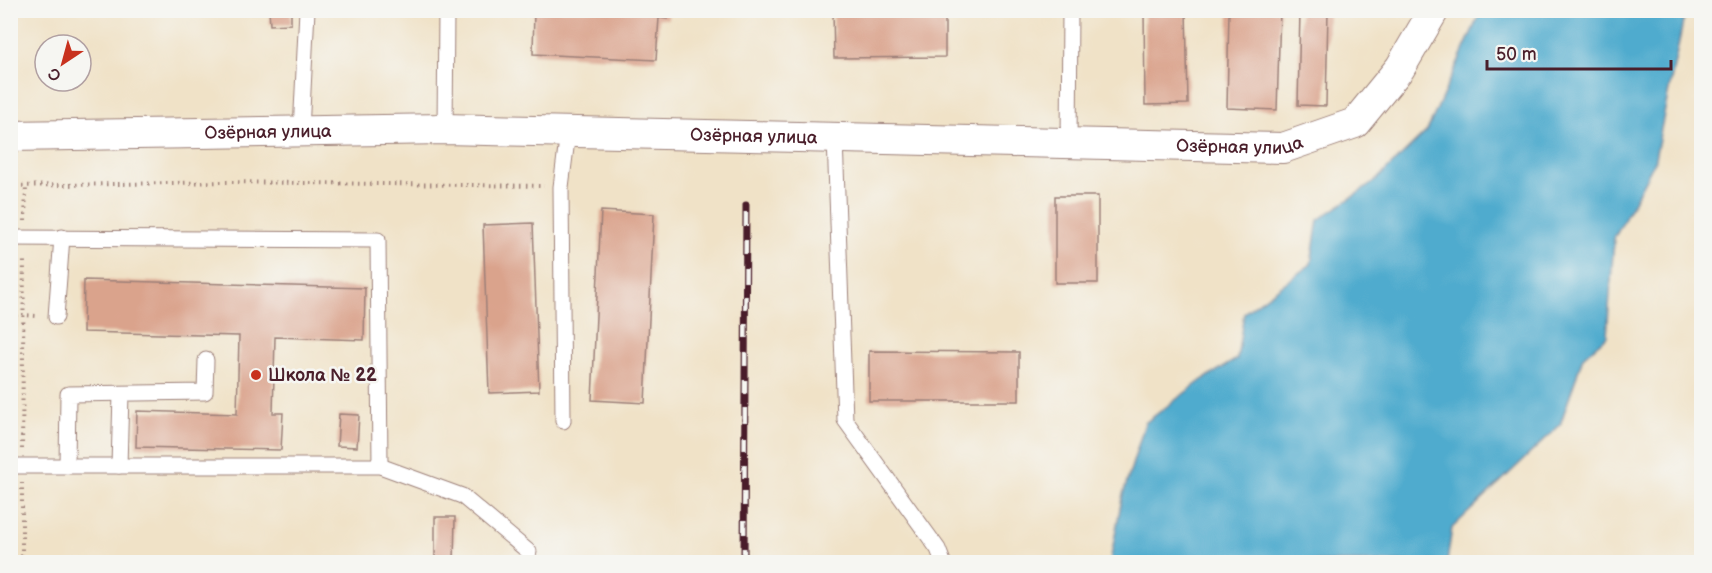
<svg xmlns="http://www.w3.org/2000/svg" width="1712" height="573" font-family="'Balsamiq Sans',sans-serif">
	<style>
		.water { fill: #50abce; stroke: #4d657c; stroke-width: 1.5 }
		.building { fill: #daa38c }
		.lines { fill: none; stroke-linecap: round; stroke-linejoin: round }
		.lane-casing { stroke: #9d8079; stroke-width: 17 }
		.street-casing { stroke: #9d8079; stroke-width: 32 }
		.path { stroke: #9d8079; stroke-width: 4; stroke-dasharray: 1.5 4.5; stroke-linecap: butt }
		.lane { stroke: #fff; stroke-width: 15 }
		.street { stroke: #fff; stroke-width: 30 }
		.rail-casing { stroke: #4a1f2b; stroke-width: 7 }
		.rail { stroke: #f6f6f2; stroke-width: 4.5; stroke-dasharray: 14; stroke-linecap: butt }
		.poi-dot { fill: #c8321e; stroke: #f6f6f2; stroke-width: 2 }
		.labels { text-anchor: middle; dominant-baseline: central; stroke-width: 5; stroke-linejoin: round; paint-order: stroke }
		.street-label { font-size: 18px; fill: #4a1f2b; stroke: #f6f6f2 }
		.poi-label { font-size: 18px; font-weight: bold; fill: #4a1f2b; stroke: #f6f6f2; text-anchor: start }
	</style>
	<rect width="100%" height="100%" fill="#f6f6f2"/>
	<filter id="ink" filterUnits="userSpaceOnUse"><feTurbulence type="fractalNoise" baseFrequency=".0167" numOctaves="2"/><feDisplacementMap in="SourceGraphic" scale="12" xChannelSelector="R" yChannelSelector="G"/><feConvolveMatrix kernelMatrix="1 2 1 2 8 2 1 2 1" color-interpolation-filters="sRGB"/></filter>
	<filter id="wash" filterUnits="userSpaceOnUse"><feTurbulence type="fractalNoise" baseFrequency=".008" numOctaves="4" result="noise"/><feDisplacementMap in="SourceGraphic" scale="24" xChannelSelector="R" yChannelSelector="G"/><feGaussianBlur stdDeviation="1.35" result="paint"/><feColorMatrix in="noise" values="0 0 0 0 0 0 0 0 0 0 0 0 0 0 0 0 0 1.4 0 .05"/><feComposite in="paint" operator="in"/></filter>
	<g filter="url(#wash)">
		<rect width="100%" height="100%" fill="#f0e2c7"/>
		<path class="water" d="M1481 11H1689L1683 22 1654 163 1614 239 1607 336 1583 357 1560 425 1452 528 1447 562H1110L1122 498 1145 423 1202 380 1237 359 1244 313 1311 264 1318 220 1373 183 1427 131Z"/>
		<g id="blocks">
			<g class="building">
				<path d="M269 10H291V24L270 25Z"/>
				<path d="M534 10H668V19L659 18 656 60 533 54Z"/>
				<path d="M833 10H945V57L834 58Z"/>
				<path d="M1144 10H1186L1188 104 1145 105Z"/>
				<path d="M1229 10H1280L1277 110 1227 108Z"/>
				<path d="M1300 10H1328L1326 106 1298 105Z"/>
				<rect x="1055" y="196" width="43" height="87"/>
				<path d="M601 211 654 214 645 403 592 400Z"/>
				<path d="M533 223 539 391 489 393 483 225Z"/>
				<path d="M84 280 365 288 364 340 275 337 273 413H283L281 450 136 447 137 411 237 414 239 336 83 332Z"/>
				<path d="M869 351 1019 352V401H869Z"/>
				<path d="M339 414 359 415 357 447 337 446Z"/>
				<path d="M435 517H455L454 562H435Z"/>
			</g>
		</g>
	</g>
	<g filter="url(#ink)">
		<use href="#blocks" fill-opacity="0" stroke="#9d8079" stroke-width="1.5"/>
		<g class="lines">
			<defs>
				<g id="lane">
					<path d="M445 129 446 10"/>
					<path d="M301 131 307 10"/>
					<path d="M835 138 845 420 938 549 943 562"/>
					<path d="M1069 143 1070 10"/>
					<path d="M10 238 378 240 380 466"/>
					<path d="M56 317 62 237"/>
					<path d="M563 421 561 187 568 132"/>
					<path d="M10 466H380L462 496 529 552"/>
					<path d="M67 466 68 394 205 392 206 360"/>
					<path d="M119 466 121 394"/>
				</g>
				<g id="street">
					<path id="s1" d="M10 136 445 129 1283 148 1355 123 1400 68 1434 10"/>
				</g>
			</defs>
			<use href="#lane" class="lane-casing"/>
			<use href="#street" class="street-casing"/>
			<g class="path">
				<path d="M10 186 226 182 544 186"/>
				<path d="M25 221 26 185"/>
				<path d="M10 314 37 316"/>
				<path d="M22 449 24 258"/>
				<path d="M22 562V483"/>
			</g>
			<use href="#lane" class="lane"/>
			<use href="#street" class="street"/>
			<defs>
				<path id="rail" d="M744 562 746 205"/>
			</defs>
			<use href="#rail" class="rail-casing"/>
			<use href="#rail" class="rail"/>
		</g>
	</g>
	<circle class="poi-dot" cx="256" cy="375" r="6"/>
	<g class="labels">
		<g class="street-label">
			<text stroke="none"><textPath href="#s1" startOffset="258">Озёрная улица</textPath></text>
			<text stroke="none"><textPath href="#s1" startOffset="744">Озёрная улица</textPath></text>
			<text stroke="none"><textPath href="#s1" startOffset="1230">Озёрная улица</textPath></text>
		</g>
		<g class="poi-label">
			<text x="268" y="375">Школа № 22</text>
		</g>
	</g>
	<rect width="1712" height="573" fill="none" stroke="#f6f6f2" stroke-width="36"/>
	<g transform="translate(63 63) rotate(216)"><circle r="28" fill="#f6f6f2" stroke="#b1a0a2" stroke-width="1.5"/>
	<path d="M0-4.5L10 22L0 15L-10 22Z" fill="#c8321e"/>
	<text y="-9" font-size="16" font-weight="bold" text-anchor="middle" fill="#4a1f2b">С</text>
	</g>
	<path d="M1487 60v9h184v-9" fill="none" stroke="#4a1f2b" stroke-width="3"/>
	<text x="1496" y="60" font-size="18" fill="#4a1f2b" stroke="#f6f6f2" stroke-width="4.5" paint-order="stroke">50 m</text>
</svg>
